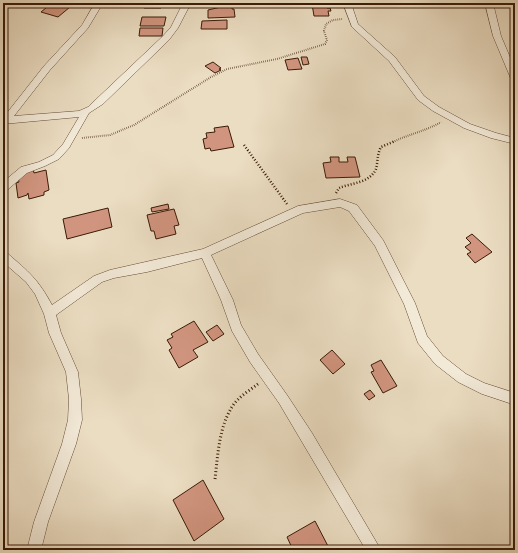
<svg xmlns="http://www.w3.org/2000/svg" width="518" height="553" font-family="'Libre Caslon Text',serif">
	<style>
		.building { fill: #d1957f; stroke: #3a1a07 }
		.lines { fill: none; stroke-linecap: round; stroke-linejoin: round }
		.minor-casing { stroke: #664b36; stroke-width: 1 }
		.path-far2 { stroke: #3a1a07; stroke-width: 2; stroke-dasharray: 0.5 1.5; stroke-linecap: butt }
		.path-far1 { stroke: #3a1a07; stroke-width: 2.5; stroke-dasharray: 1 2; stroke-linecap: butt }
		.path { stroke: #3a1a07; stroke-width: 3; stroke-dasharray: 1 2.5; stroke-linecap: butt }
		.minor { fill: #f2e9d7; fill-rule: evenodd }
	</style>
	<rect width="100%" height="100%" fill="#ebddc2"/>
	<filter id="stains"><feTurbulence type="fractalNoise" baseFrequency=".005" numOctaves="4"/><feColorMatrix values="0 0 0 0 .2 0 0 0 0 .09 0 0 0 0 .02 0 0 0 .5 -.17"/></filter>
	<radialGradient id="worn" r=".72"><stop offset=".6" stop-color="#630" stop-opacity="0"/><stop offset="1" stop-color="#630" stop-opacity=".3"/></radialGradient>
	<g class="building">
		<path d="M52 3H56L70 7 58 17 41 12Z"/>
		<path d="M142 3H162L161 8H144V7H141Z"/>
		<path d="M316 3H326L327 8H330L331 11H328L329 16H314L312 4H316Z"/>
		<path d="M221 5H232V9H234L235 17 208 18V10L221 7Z"/>
		<path d="M142 17H166L164 26H140Z"/>
		<path d="M227 20V29H201L202 21Z"/>
		<path d="M140 28H163L162 36H139Z"/>
		<path d="M301 57H307L309 64 303 65Z"/>
		<path d="M298 58 302 69 288 70 285 60Z"/>
		<path d="M213 62 221 68 219 69 221 70 215 73 205 66Z"/>
		<path d="M228 126 234 147 211 151 210 148 205 149 203 139 207 138 206 133 215 132 214 128Z"/>
		<path d="M330 157H339V162H348L347 157H355L360 177 326 178 323 163 331 162Z"/>
		<path d="M33 169 34 173 46 170 49 190 44 192V195L29 199 28 193 27 195 18 198 16 183 19 182 18 177Z"/>
		<path d="M168 204 169 209 152 212 151 208Z"/>
		<path d="M108 208 112 227 67 239 63 219Z"/>
		<path d="M174 209 179 225 174 226 176 234 156 239 154 231H151L147 215Z"/>
		<path d="M472 234 492 252 475 263 467 254 471 252 465 247 471 243 466 238Z"/>
		<path d="M194 321 208 342 193 350 198 357 179 368 169 350 172 348 167 340 173 337 171 334Z"/>
		<path d="M217 325 224 334 213 341 206 332Z"/>
		<path d="M332 350 345 364 333 374 320 360Z"/>
		<path d="M381 360 397 386 383 393 371 372 374 371 371 365Z"/>
		<path d="M370 390 375 396 369 400 364 394Z"/>
		<path d="M203 480 224 519 194 541 173 500Z"/>
		<path d="M315 521 330 550H293L287 537Z"/>
	</g>
	<g class="lines">
		<defs>
			<g id="minor">
				<path d="M95 3H103L88 28 50 70 14 116 79 111 88 107 163 36 171 27 183 3H191L178 28 169 40 103 104 89 113 69 148 59 159 45 166 27 173 6 191 3 192V182L21 167 39 162 53 155 63 144 79 117 3 124V118L44 66 82 25Z"/>
				<path d="M343 3H351L358 24 395 57 424 96 439 107 470 124 496 133 515 138V144L491 138 464 128 433 111 418 100 389 61 352 27Z"/>
				<path d="M485 3H493L501 36 515 69V82L511 79 493 36Z"/>
				<path d="M340 199 357 205 383 240 415 303 427 336 443 356 466 374 484 383 515 393V405L482 394 458 382 435 364 418 343 404 304 375 246 349 211 340 207 303 213 211 255 233 300 241 325 258 354 287 395 312 433 381 550H366L279 403 250 362 232 331 221 300 202 258 147 272 114 278 102 282 56 315 61 333 78 372 81 399 82 420 76 444 48 522 41 550H27L34 522 62 444 68 420 69 399 66 372 49 333 44 314 35 294 26 282 3 262V251L7 253C29 272 38 279 52 305L94 276 110 270 203 249 298 206Z"/>
			</g>
		</defs>
		<use href="#minor" class="minor-casing"/>
		<g class="path-far2">
			<path d="M82 138 110 135 134 125 211 77 227 69 277 59 325 44 327 40 324 31 326 24 333 20 342 19"/>
			<path d="M393 142C409 134 426 131 441 122"/>
		</g>
		<g class="path-far1">
			<path d="M244 145 287 204"/>
			<path d="M336 193 339 188C351 183 370 183 376 169 378 162 377 154 381 147L395 141"/>
		</g>
		<path class="path" d="M215 479C218 454 219 425 234 404 240 396 250 390 258 384"/>
		<use href="#minor" class="minor"/>
	</g>
	<rect width="518" height="553" fill="none" stroke="#ebddc2" stroke-width="16"/>
	<rect x="4" y="4" width="510" height="545" fill="none" stroke="#3a1a07" stroke-width="2"/>
	<rect x="8" y="8" width="502" height="537" fill="none" stroke="#3a1a07"/>
	<rect width="100%" height="100%" filter="url(#stains)"/>
	<rect width="100%" height="100%" fill="url(#worn)"/>
</svg>
